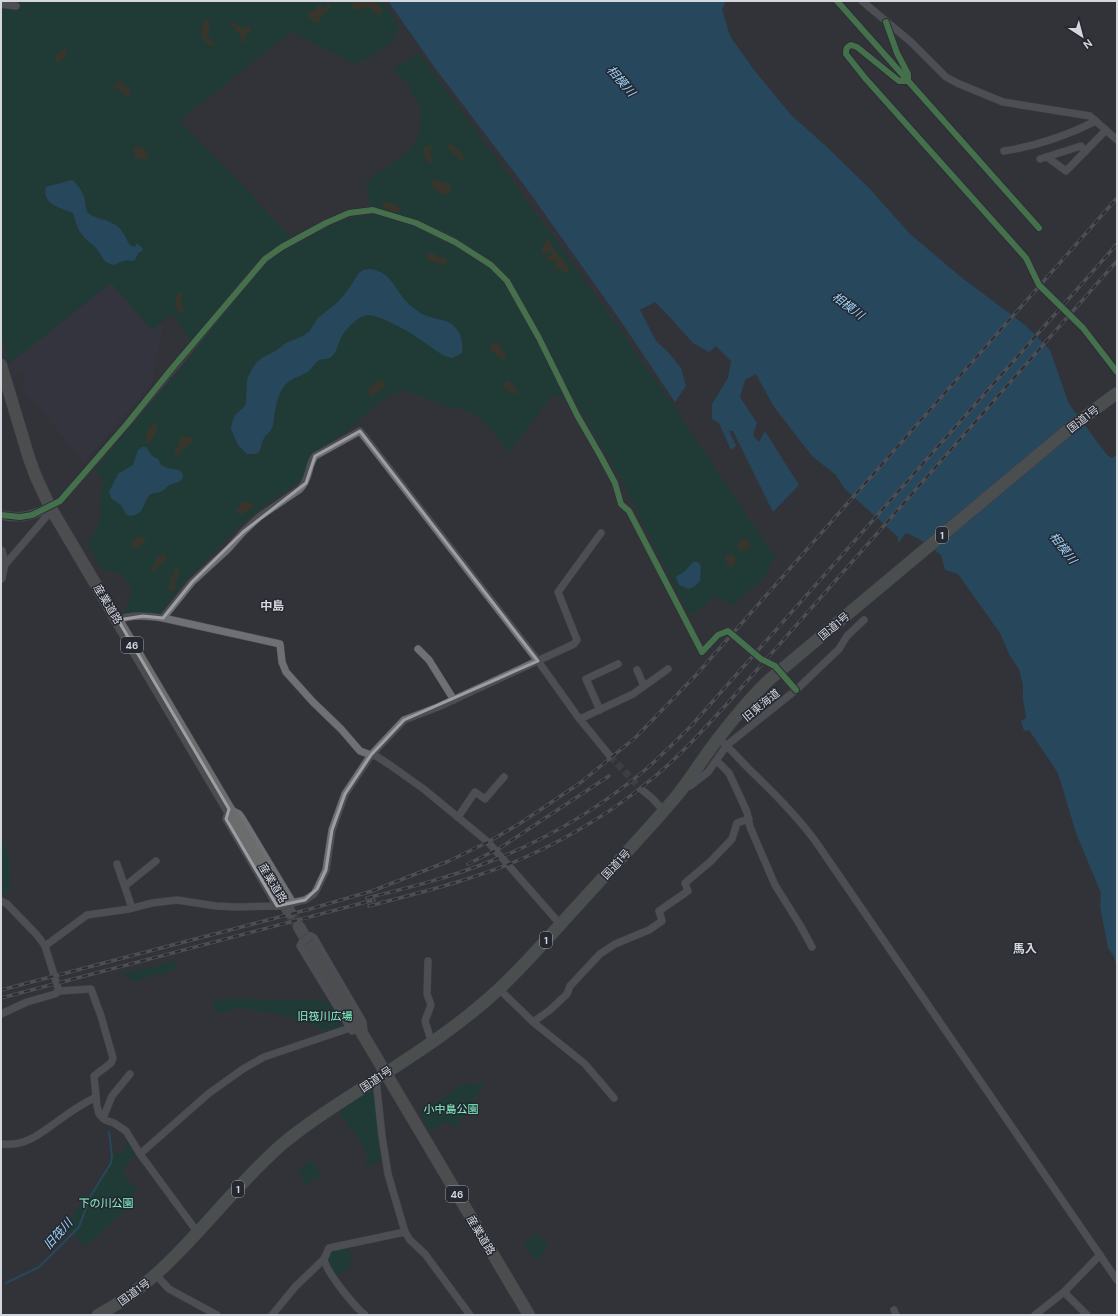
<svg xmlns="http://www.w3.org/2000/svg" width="1118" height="1316" font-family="'DM Sans','Noto Sans JP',sans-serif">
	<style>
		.education { fill: #383646 }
		.green { fill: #0d4634 }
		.sand { fill: #40381d }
		.water { fill: #196188 }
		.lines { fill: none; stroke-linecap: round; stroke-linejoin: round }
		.stream { stroke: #196188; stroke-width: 2 }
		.minor-tunnel { stroke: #4a4c51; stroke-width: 7; stroke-dasharray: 7 3.5; stroke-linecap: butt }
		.primary-tunnel { stroke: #4a4c51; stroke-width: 12; stroke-dasharray: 12 6; stroke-linecap: butt }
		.minor-casing { stroke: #4f5055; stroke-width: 8 }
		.tertiary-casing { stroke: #4f5055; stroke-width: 10 }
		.primary-casing { stroke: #4f5055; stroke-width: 13 }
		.trunk-casing { stroke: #4f5055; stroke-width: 13 }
		.minor { stroke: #6f7074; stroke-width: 7 }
		.tertiary { stroke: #6f7074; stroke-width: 9 }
		.primary { stroke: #6b6d6c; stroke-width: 12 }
		.trunk { stroke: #6c6f6c; stroke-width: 12 }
		.rail-casing { stroke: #6e6f74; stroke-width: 3.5 }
		.rail { stroke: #252731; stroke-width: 2; stroke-dasharray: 6; stroke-linecap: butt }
		.minor-bridge-casing { stroke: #4f5055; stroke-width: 8; stroke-linecap: butt }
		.trunk-bridge-casing { stroke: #4f5055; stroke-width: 13; stroke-linecap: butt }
		.minor-bridge { stroke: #6f7074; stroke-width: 7 }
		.trunk-bridge { stroke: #6c6f6c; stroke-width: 12 }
		.cycleway-casing { stroke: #252731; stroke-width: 8 }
		.cycleway { stroke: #5cba63; stroke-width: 6 }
		.marked { fill: none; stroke: #9c9ea4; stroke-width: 3; stroke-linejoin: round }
		.labels { text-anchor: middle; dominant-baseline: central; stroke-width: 3; stroke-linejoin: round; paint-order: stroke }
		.shield { fill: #252731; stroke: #a0a2aa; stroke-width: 1 }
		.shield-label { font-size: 10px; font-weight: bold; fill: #d5d7de }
		.street-label { font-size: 11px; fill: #d5d7de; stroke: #252731 }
		.park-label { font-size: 11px; fill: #84fac9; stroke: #252731 }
		.water-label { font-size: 12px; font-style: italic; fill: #9bd3f7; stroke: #252731 }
		.neighbourhood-label { font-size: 12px; font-weight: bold; fill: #d5d7de; stroke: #252731 }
	</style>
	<rect width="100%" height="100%" fill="#323338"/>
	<path class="education" d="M111 283 151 330 163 322 152 382 84 462 21 386V384L26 379 20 372 12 378 9 364Z"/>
	<g class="green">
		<path d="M1 1H382L399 25 394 40 377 53 354 64 291 32 179 121 298 243 327 226 350 218 371 215 366 185 373 177 410 150 419 134 421 113 420 106 408 87 410 85 393 70 395 69 394 68 404 61 405 62 419 53 572 262 677 411 775 557 765 576 733 605 715 596 708 601 709 603 694 613 692 612 689 615 624 485 576 403 553 395 509 452 482 419 463 409 444 406 406 390 395 393 376 405 347 431 313 454 301 481 269 502 239 526 180 587 160 614 144 613 124 614 132 589C123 575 118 570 102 570L87 544 100 522V501L103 482 95 469 197 349 172 314 152 330 111 283 9 364 1 334Z"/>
		<path d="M1 838C10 853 11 873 11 890L1 896Z"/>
		<path d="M174 961 178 968 165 974H156L135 982 123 974Z"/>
		<path d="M235 998 292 1001 315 999 334 1004 346 1023 323 1032 317 1026 282 1015 238 1008 218 1014 212 1001Z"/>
		<path d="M481 1081 485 1084 456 1127 445 1122 430 1131 420 1114 466 1082 476 1086Z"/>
		<path d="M372 1089 375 1097 381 1161 366 1167 364 1161 369 1158 357 1136 338 1111Z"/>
		<path d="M128 1138 136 1153 121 1173 138 1190 125 1203 129 1207 85 1247 66 1227 77 1209 108 1170 116 1151 123 1154Z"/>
		<path d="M310 1162 317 1166 322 1177 308 1181 309 1184 305 1185 298 1170Z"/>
		<path d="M536 1233 550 1245 540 1254 542 1258 538 1260 523 1246Z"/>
		<path d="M348 1244 351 1261 350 1270 334 1275 324 1259 329 1248Z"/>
	</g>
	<g class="sand">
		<path d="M353 1H375L382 9 381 14 377 15C373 11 373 6 365 7L363 10 354 9 352 5Z"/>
		<path d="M327 4 330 5V8L320 17V23H315L309 17 308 12 315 10 318 6 320 5 323 9Z"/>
		<path d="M204 20H208L210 24C204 41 213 37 214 46H209L202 37 201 30 203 28Z"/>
		<path d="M232 22 241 28 251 26V31L244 36 246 40 244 43 241 42 240 34 230 24Z"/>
		<path d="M65 49H67L65 58 57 63 55 60C56 55 60 50 65 49Z"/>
		<path d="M120 81C125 84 129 89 131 94L129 96H125L122 91 115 88 114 85 115 83Z"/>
		<path d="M452 144 460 152 463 154 465 159 460 160 457 156 454 155 453 152 450 151 448 146Z"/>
		<path d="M138 146 143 148 149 155 148 157 143 160 135 157 133 148Z"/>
		<path d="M429 146H432V148C430 155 429 152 433 160L431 163 427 161 423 151 424 148Z"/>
		<path d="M435 179 449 184 451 189 450 193 446 195C442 194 441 193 438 191 433 187 431 188 432 181Z"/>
		<path d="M387 202 398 206 400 212H392L382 206 383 203Z"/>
		<path d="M547 240H549C552 244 554 251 558 254 563 259 567 262 569 269L568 272 565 273 561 269 555 270 557 261 548 262 547 258 548 256H551L552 254 549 252 544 254 541 252 542 249 544 247V243Z"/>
		<path d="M430 253C436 254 439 258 445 258L447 260V263L444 265 428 261 427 254Z"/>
		<path d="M180 292H182C183 296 181 299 181 303 182 306 184 307 184 311L180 313 176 309 175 299Z"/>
		<path d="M494 342H497L505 354 506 359 504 360C498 358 497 354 492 352L490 347Z"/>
		<path d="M382 380 384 381 385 387 373 395 370 396 368 392C369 387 376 382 382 380Z"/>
		<path d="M509 381 517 390V393L513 394C510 393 505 390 503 386L504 384Z"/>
		<path d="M154 424H157C158 430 153 440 149 443L146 440C145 433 148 428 154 424Z"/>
		<path d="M182 436 186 437H191L193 441C189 447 183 446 180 455L175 456 174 452C179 447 178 440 182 436Z"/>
		<path d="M244 501 252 503 254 507 243 514H239L236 511 240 506 241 503Z"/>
		<path d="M141 536 146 540 145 543 137 548 133 547 131 543 138 537Z"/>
		<path d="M743 538H745C749 540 751 544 750 548L740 552 737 547Z"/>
		<path d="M732 554 736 559 734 565 731 567 728 565 725 558 726 556Z"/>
		<path d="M162 555 165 556 167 559C165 562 163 561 161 563 158 566 157 569 154 572L150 571C151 568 154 566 155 563 157 558 156 556 162 555Z"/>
		<path d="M176 568 179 569 178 579 174 582 176 588 174 591 168 590 167 587 170 585 171 577 174 575V570Z"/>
	</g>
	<g class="water">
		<path d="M388 1H726L722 9 730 36 754 70 792 116 827 147 869 188 910 234 961 277 1025 325 1050 350 1069 404 1107 455 1112 458 1117 454V967L1114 957 1108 948 1100 906 1101 893 1076 833 1058 773 1029 730 1024 731 1021 721 1026 718 1023 699V686L1019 669 1010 656 1000 633 958 574 945 570 941 555 919 539 906 533 898 543V537L844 488 836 475 812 456 774 407 756 374 745 380 740 397 757 423 753 435 759 442 765 431 799 485 773 512 733 431H729L736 446 731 450 719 423 712 419V404L728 378 731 361 716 346 709 352 693 343 666 313 655 302 640 310 656 341 668 352 681 368 686 386 675 402 618 317 527 189 435 68Z"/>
		<path d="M72 180C78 184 84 194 85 201 86 206 85 209 88 213 93 218 110 220 117 226 124 231 126 241 131 246L135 247 136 244H138L143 249 141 252 138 253 136 258 133 261 126 260 113 265C101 261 103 256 96 248 92 243 87 241 84 237 77 230 76 222 73 213 61 208 41 204 46 187Z"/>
		<path d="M369 269C393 271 395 293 411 306 417 311 423 315 430 317 439 320 449 320 455 327 462 335 463 344 462 353L452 358C439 355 432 347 421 340 410 332 382 316 369 315 358 315 344 330 340 340 337 345 337 352 332 356 329 360 322 358 318 361 315 363 313 367 310 370 298 380 289 375 280 393 276 401 274 417 273 426 271 431 267 434 264 438 258 448 265 455 247 454L238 445 231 429 232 422 235 415 244 407 246 403 247 380 251 371 256 363 262 358 277 350 286 343 303 336 309 332 318 318 339 301 350 287 358 274 363 270Z"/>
		<path d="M142 447H146L152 456 158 459 161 465 167 468 178 470 182 472 183 477C180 484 174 482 168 486 165 488 163 491 160 492 157 493 154 492 151 494 142 500 147 514 130 516L126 514 121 505 111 498 109 492 118 474 133 465 138 450Z"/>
		<path d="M693 562H697L701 566 700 578 701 580 695 586 689 589 679 585 676 578 677 576 684 572Z"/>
	</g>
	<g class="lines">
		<path class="stream" d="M6 1283 39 1267 79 1227 90 1197 111 1163 112 1156 109 1132"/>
		<path class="minor-tunnel" d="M610 756 642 790"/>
		<path class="primary-tunnel" d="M290 913 299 927"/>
		<defs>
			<g id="minor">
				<path d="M862 1 911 42 946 77 957 83 1003 102 1090 116 1117 140"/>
				<path d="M1 4 16 6"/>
				<path d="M1004 151C1037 146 1066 136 1096 121"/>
				<path d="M1047 157 1066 171 1106 130"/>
				<path d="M1040 159 1081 146 1085 152"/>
				<path d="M50 507 60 501C131 423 196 339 265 259L282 247 326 223 349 213 373 210 416 223 455 242 491 265 507 281 539 338 577 415 600 455 615 483 621 504 629 511 702 652 718 635 728 631 761 659 775 666 796 690"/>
				<path d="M3 567 52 510"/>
				<path d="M163 618 280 644 282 662 286 672 313 702 341 729 360 751 371 755 376 756 390 765 425 790 488 842 560 924"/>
				<path d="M118 620C132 614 148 616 163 618L192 582 228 549 243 532 259 517 300 489C311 477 307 467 315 456L360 431 538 661 578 717 610 756"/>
				<path d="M418 649 429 660 454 700"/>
				<path d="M637 670 644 686"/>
				<path d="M600 710 586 679 618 664"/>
				<path d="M580 719 633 694 668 669"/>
				<path d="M718 738C730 748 740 760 751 771 774 793 797 816 816 842L1117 1280"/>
				<path d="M717 761 729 773 747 812 750 827 775 885 800 925 812 947"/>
				<path d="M687 783 690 786 708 772 727 745 796 690 839 649 847 636 864 620"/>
				<path d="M642 790 652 798 664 811"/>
				<path d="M458 817 475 792 485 799 504 777"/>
				<path d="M117 864 132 908"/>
				<path d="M125 886 156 861"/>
				<path d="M1 901 7 904 37 935 45 946 59 991 55 994 27 1002 1 1014"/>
				<path d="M291 903 305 900 314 894 317 889 326 870 332 830 345 794 371 755 404 720 438 707 574 644 577 640 558 592 601 533"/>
				<path d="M277 906 226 819 229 809 239 814 242 818 293 903"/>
				<path d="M311 936 314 938 363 1022 364 1033"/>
				<path d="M302 942 300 946 352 1031"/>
				<path d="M45 946 87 915 129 909 152 903 177 900 216 906 238 907 280 906"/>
				<path d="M428 961 427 994 431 1005 425 1021 430 1037V1044"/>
				<path d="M499 989 533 1022 585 1064 614 1098"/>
				<path d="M59 991 91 989 101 1016 113 1058 111 1063 94 1076 97 1106 99 1114 105 1120 114 1123 126 1131 140 1154 198 1233"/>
				<path d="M533 1022 550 1010 567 994 570 986 600 954 615 944 649 930 662 921 659 911 688 891 685 883 710 862 732 839 737 823 749 819"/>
				<path d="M376 1079 382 1136 388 1174 405 1232 410 1240 425 1254 470 1315"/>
				<path d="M103 1118 112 1096 130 1074"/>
				<path d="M1 1144C27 1147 42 1132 62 1118 73 1110 84 1103 96 1097"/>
				<path d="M140 1154 208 1094 243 1069 264 1057 350 1028"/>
				<path d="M324 1259C326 1272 354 1306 365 1315"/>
				<path d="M156 1275 169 1289 217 1315"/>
				<path d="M1064 1292 1087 1315"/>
				<path d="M894 1310 896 1315"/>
				<path d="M272 1315 295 1287 324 1259 329 1248 405 1232"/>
				<path d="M1035 1315 1064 1292 1100 1255"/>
			</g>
			<g id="tertiary">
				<path d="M1 515C21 519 32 516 50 507"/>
				<path d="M1 551 4 563 1 578"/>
			</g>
			<g id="primary">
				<path d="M1 365 29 458 36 477 50 507 290 913"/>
				<path d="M299 927 529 1315"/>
			</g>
			<path id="trunk" d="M98 1315C173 1276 217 1202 279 1147 300 1128 324 1113 347 1098 399 1064 453 1032 499 989 527 963 552 933 579 904 612 867 647 832 679 793 692 776 704 757 717 740 733 719 750 698 769 680"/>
		</defs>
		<use href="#minor" class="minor-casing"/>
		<use href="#tertiary" class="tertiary-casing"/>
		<use href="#primary" class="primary-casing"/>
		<use href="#trunk" class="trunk-casing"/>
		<use href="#minor" class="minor"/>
		<use href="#tertiary" class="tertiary"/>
		<use href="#primary" class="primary"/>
		<use href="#trunk" class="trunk"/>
		<defs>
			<g id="rail">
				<path d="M468 864 500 848 609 776"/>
				<path d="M367 898C407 888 448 878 486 863 544 841 597 810 645 770 661 756 676 741 691 726L1117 244"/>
				<path d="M369 906C422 892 477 879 528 856 572 836 616 809 653 778 680 756 703 730 726 705L1117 261"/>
				<path d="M1 990 310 909 372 891 449 861 488 842 519 824 580 783 636 737 696 675 1117 198"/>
				<path d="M1 998 374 900"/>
			</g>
		</defs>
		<use href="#rail" class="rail-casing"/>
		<use href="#rail" class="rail"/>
		<defs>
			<g id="minor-bridge">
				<path d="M280 906 291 903"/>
				<path d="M302 942 311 936"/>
			</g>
			<path id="trunk-bridge" d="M769 680 1075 424 1117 393"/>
		</defs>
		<use href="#minor-bridge" class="minor-bridge-casing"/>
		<use href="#trunk-bridge" class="trunk-bridge-casing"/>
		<use href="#minor-bridge" class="minor-bridge"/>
		<use href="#trunk-bridge" class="trunk-bridge"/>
		<defs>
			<g id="cycleway">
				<path d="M837 1 1039 228"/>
				<path d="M886 22 897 53 908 74V81H899L857 47 851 45C846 47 846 49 846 54L865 78 1026 258 1039 285 1083 328 1117 372"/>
				<path d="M1 515 20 517 32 515 60 501 127 424 174 366 265 259 282 247 326 223 349 213 373 210 416 223 455 242 491 265 507 281 539 338 577 415 600 455 615 483 621 504 629 511 702 652 718 635 728 631 761 659 775 666 796 690"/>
			</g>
		</defs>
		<use href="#cycleway" class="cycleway-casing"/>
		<use href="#cycleway" class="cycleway"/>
	</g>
	<path d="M0 0H1118V1316H0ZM360 431 538 661 404 720 371 755 345 794 332 830 326 870 317 889 305 900 277 906 226 819 229 809 118 620 143 616 163 618 192 582 243 532 306 483 315 456Z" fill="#323338" fill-opacity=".55" fill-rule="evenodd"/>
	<path class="marked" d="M360 431 538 661 404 720 371 755 345 794 332 830 326 870 317 889 305 900 277 906 226 819 229 809 118 620 143 616 163 618 192 582 243 532 306 483 315 456Z"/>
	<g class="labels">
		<g class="shield">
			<rect x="936" y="527" width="12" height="16" rx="3"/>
			<rect x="121" y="637" width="22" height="16" rx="3"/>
			<rect x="540" y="932" width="12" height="16" rx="3"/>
			<rect x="232" y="1181" width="12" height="16" rx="3"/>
			<rect x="446" y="1186" width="22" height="16" rx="3"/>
		</g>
		<g class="shield-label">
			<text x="942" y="535">1</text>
			<text x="132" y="645">46</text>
			<text x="546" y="940">1</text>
			<text x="238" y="1189">1</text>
			<text x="457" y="1194">46</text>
		</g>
		<g class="street-label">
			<text transform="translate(1083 419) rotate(-38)">国道1号</text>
			<text transform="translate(108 604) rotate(59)">産業道路</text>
			<text transform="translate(834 626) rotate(-40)">国道1号</text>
			<text transform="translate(761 705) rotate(-39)">旧東海道</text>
			<text transform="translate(616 864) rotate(-47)">国道1号</text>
			<text transform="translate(273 883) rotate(59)">産業道路</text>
			<text transform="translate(376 1079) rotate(-34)">国道1号</text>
			<text transform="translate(481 1235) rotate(59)">産業道路</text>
			<text transform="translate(134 1292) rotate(-36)">国道1号</text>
		</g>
		<g class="park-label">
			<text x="325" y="1016">旧筏川広場</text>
			<text x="451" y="1109">小中島公園</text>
			<text x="106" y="1203">下の川公園</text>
		</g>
		<g class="water-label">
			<text transform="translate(621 81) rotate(49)">相模川</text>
			<text transform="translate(848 306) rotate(37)">相模川</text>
			<text transform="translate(1063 548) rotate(52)">相模川</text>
			<text transform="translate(58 1234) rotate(-48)">旧筏川</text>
		</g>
		<g class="neighbourhood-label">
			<text x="272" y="606">中島</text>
			<text x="1025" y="949">馬入</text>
		</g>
	</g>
	<rect width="1118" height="1316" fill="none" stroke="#d5d7de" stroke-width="4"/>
	<g transform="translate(1082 36) rotate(144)" stroke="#252731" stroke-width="3" paint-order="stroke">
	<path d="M0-3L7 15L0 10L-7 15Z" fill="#d5d7de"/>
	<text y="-6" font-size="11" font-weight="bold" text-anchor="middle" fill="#d5d7de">N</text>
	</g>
</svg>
